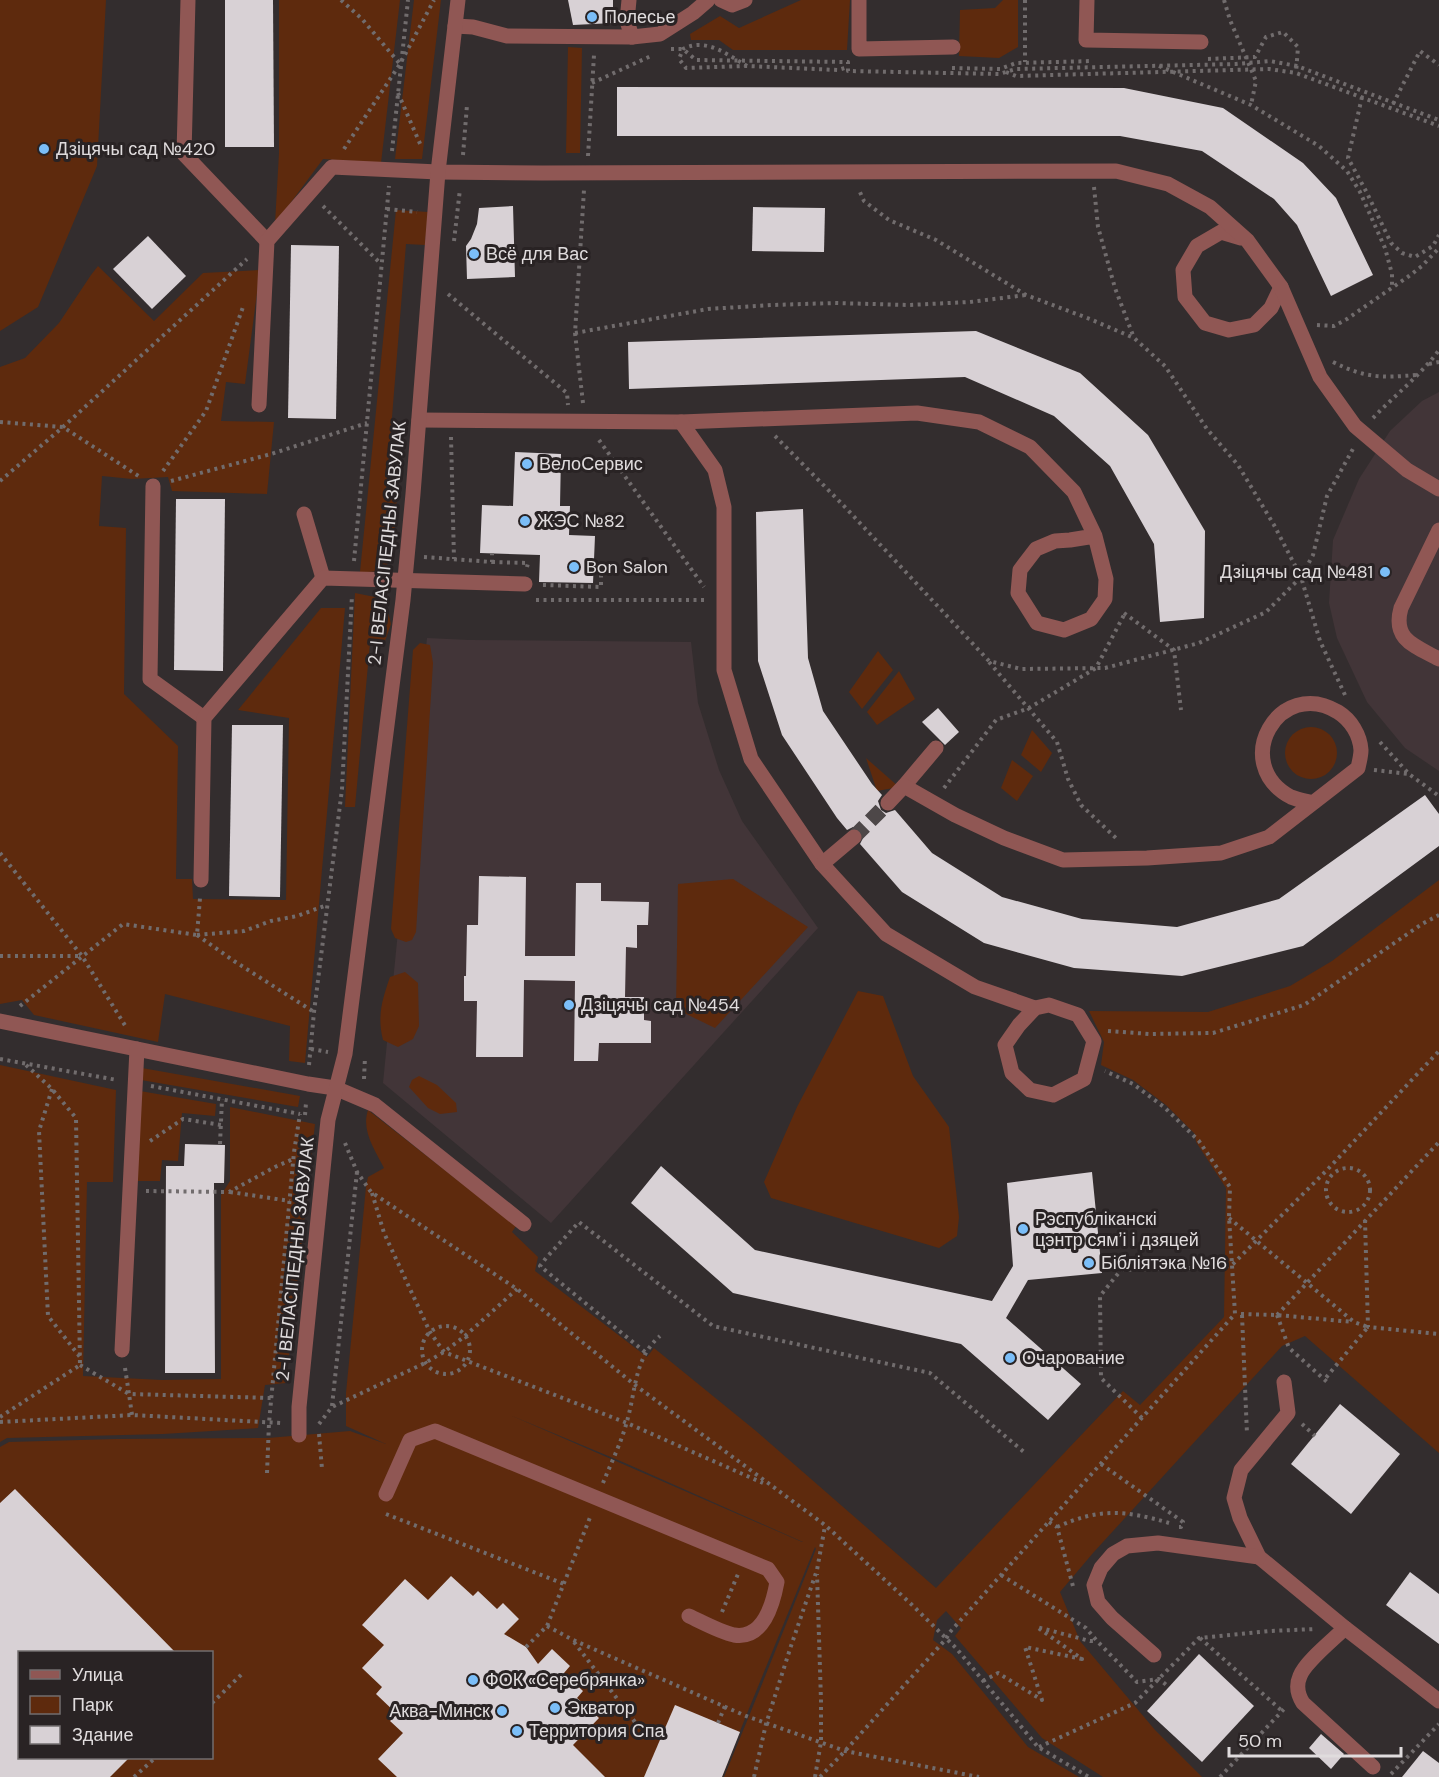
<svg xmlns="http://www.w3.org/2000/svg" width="1439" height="1777" font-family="'DM Sans',sans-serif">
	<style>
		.built { fill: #423538 }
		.green { fill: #5e2a0d; fill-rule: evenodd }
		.building { fill: #d8d1d5 }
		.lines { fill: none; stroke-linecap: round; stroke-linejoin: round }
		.minor-tunnel { stroke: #4d4748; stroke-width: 15; stroke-dasharray: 15 8; stroke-linecap: butt }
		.path { stroke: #716c6d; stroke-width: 4; stroke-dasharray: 3 4.5; stroke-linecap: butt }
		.minor { stroke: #905754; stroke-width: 15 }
		.poi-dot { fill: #7bbef8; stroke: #292324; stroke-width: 2 }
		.labels { text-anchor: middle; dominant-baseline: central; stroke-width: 6; stroke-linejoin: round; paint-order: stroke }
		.poi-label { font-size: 18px; fill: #e0dcdd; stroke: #292324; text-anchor: start }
		.street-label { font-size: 18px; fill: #e0dcdd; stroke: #292324 }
	</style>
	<rect width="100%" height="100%" fill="#332d2e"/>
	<g class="built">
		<path d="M1439 392V771L1405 748 1367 702 1337 638 1329 603 1333 540 1359 479 1390 431 1422 401Z"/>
		<path d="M427 638 469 640 691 642 698 703 719 770 742 821 818 928 551 1223 383 1083Z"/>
	</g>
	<g class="green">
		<path d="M0 0H106L97 166 38 307 0 331Z"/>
		<path d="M279 0H400L381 163 323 159 275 224 279 153Z"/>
		<path d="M414 0H441L422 159H395Z"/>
		<path d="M801 0H850L847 50H733L719 40H691L690 34 720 16 739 28Z"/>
		<path d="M1003 0H1018V47L999 58 959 56 960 10 995 8Z"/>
		<path d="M568 47 582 48 580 153H566Z"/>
		<path d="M396 210 428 212 425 245 406 244 386 491 397 493C396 508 395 555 387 565 380 573 369 572 360 572Z"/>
		<path d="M98 266 154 321 203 273 260 270 245 384 226 382 221 421 274 422 267 494 172 491 168 477 132 479 102 476 99 526 126 528 124 694 178 746 176 879H192L193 899 286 900 289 718 238 710 321 608H345L305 1063 289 1061 290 1026 165 994 158 1042 34 1015 22 1000 0 1004V367L25 358 59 323 91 275Z"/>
		<path d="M355 593 375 597 387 608 391 624 385 641 370 643 355 807H345Z"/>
		<path d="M420 643 430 645 433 663 416 932 412 940 406 942 395 938 391 929 413 650Z"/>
		<path d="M878 651 893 670 862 709 849 692Z"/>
		<path d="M899 671 915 699 877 725 867 712Z"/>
		<circle cx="1311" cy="753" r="26"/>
		<path d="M1032 730 1052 753 1041 772 1021 755Z"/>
		<path d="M866 758 899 787 877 791Z"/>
		<path d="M1012 760 1033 776 1017 801 1001 788Z"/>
		<path d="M733 879 808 927 715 1028 676 1009 678 884Z"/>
		<path d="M1439 880V1453L1305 1336 1282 1346 1093 1553 1060 1592 1080 1641 1155 1730 1202 1777H1103L1042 1738 955 1636 961 1628 946 1611 937 1620 933 1640 952 1654 1028 1747 1079 1777H724C755 1702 786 1625 816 1549L815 1547 746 1716 722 1777H0V1447L9 1442 116 1439 268 1438 350 1431 386 1444 346 1426V1393L366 1187 368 1177 384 1168C375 1150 361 1131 368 1110L516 1226 512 1232 538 1257 535 1271 647 1357 654 1348 756 1431 936 1588 1123 1391 1140 1405 1224 1317 1226 1188 1196 1142 1195 1134 1166 1105 1133 1080 1101 1065 1104 1042 1089 1011 1208 1012 1290 986 1332 961ZM510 1415 625 1463 803 1542H802ZM20 1652H212V1758H20Z"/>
		<path d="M405 972 418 983 419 1026 413 1039 398 1047 383 1040C377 1016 382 1000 390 977Z"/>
		<path d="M858 991 883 996 913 1076 949 1127 959 1217 957 1236 939 1248 771 1198 764 1182 797 1107Z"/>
		<path d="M0 1065 116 1090 113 1182H87L83 1376 162 1380 221 1379V1195L230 1181V1107L315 1124 286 1383 265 1385 258 1428 163 1434 7 1438 0 1442Z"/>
		<path d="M142 1068 300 1096 298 1107 141 1080Z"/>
		<path d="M419 1076 437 1085 456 1103 457 1112 440 1114 428 1108 409 1087 412 1080Z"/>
		<path d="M140 1091 216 1104 215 1116 182 1113 178 1161 162 1160 160 1181H137Z"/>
	</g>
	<g class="building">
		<path d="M225 0H273L274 147H225Z"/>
		<path d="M568 0H613V23L573 25Z"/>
		<path d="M617 87 1124 88 1223 108 1303 163 1336 198 1373 275 1331 296 1297 225 1274 199 1202 151 1120 136H617Z"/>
		<path d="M513 206 515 277 467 279 466 246 471 239 477 224 479 208Z"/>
		<path d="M753 207 825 208 824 252 752 251Z"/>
		<path d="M148 236 186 276 152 309 113 269Z"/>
		<path d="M291 245 339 246 336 419 288 418Z"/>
		<path d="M976 331 1080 373 1148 435 1205 531 1204 618 1160 622 1154 544 1110 466 1054 416 965 377 629 389 628 342Z"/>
		<path d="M515 452 561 454 560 506H570L569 535 595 536 593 583 539 582 540 555 480 553 482 505 513 506Z"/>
		<path d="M176 499H225L223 671 174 670Z"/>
		<path d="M803 509 808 658 823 711 872 784 882 795 878 801 881 810 886 813 895 810 932 853 1002 897 1082 919 1177 927 1279 899 1425 795 1439 814V846L1303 946 1182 976 1074 968 984 943 902 892 860 844 864 836 861 830 853 827 847 830 837 818 782 735 758 661 756 512Z"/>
		<path d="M938 708 959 732 945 745 922 722Z"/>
		<path d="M232 725H283L280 897 229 896Z"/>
		<path d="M479 876 526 877 525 956H575L576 883H601V901L649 902 648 925H637V948L626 947 625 997H644V1020L651 1021V1043H599L598 1061H574L575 981 524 980 523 1057H476L477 1001H464V976H466L467 925H478Z"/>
		<path d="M185 1144 225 1145 224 1183H214L215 1373H165L166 1166H184Z"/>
		<path d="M661 1166 755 1250 992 1301 1013 1266 1007 1183 1092 1172 1102 1273 1028 1280 1006 1318 1081 1384 1048 1420 961 1344 733 1293 631 1203Z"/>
		<path d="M1340 1404 1400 1454 1351 1514 1291 1464Z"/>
		<path d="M15 1489 176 1653H20V1758H129L110 1777H0V1503Z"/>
		<path d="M1410 1572 1439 1594V1644L1386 1605Z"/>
		<path d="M451 1576 473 1596 478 1591 497 1609 503 1603 519 1619 504 1634 526 1647 538 1664 552 1649 570 1666 564 1673 583 1691 577 1698 599 1718 573 1745 605 1777H397L378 1759 403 1733 390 1721 397 1714 376 1694 382 1687 362 1668 384 1645 362 1625 405 1579 428 1600Z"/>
		<path d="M1199 1654 1254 1706 1202 1762 1147 1711Z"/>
		<path d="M675 1705 740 1732 722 1777H644Z"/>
		<path d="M1321 1734 1344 1754 1331 1769 1309 1748Z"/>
		<path d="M1423 1751 1439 1763V1777H1402Z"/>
	</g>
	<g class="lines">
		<path class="minor-tunnel" d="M854 837 888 803"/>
		<g class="path">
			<path d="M341 0 362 19 400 64"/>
			<path d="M1025 0V62"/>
			<path d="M1224 0 1230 20 1256 81 1251 105"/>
			<path d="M671 49H683L696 60 848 62V71L999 74 1016 69 1236 64 1270 61 1297 66 1439 120"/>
			<path d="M1208 59 1255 57 1266 37 1283 32 1298 47 1296 73"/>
			<path d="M747 66C728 55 706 37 683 49L679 59 686 68 747 66 838 70 848 67"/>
			<path d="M1159 66 1251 105 1319 146 1347 171 1360 192 1385 248 1392 274V288"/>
			<path d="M952 68 1000 69 1016 63 1093 61"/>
			<path d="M1006 72 1016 76 1269 69 1296 73 1439 126"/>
			<path d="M592 83 653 55"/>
			<path d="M398 93 421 146"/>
			<path d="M1362 97 1348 158 1367 193 1391 243 1402 253 1415 257 1433 246 1439 235"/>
			<path d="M1393 104 1420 51 1439 65"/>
			<path d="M344 149 400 64 434 0"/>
			<path d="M392 151 408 0"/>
			<path d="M463 155 467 105"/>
			<path d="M588 156 594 55"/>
			<path d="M1094 187 1098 227 1115 288 1134 338"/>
			<path d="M323 206 381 264"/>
			<path d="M387 209 417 212"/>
			<path d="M454 241 460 189"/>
			<path d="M448 294 567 393 568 405"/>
			<path d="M1317 325 1334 326 1347 319 1409 276 1422 266 1439 248"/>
			<path d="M575 333 708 309 772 305 835 303 909 305 970 302 1026 295"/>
			<path d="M1333 362C1365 378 1381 378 1416 375"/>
			<path d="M1429 364 1439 362"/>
			<path d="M583 403 575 333 584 190"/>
			<path d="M1373 418C1395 395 1421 375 1439 350"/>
			<path d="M0 422 63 427 140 477"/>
			<path d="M775 436 844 506 989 661 1021 669 1105 668 1199 643 1266 612 1301 577 1274 525 1238 465 1207 429 1165 366 1134 338 1090 319 1026 295 936 240 889 220 864 201 859 190"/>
			<path d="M451 437 454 559"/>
			<path d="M599 440 704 587"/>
			<path d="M163 471 206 411 243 307"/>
			<path d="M0 481 63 427 247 259"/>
			<path d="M171 481 271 454 367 423"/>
			<path d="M424 557 492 562V553"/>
			<path d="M354 561 389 186"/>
			<path d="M492 562 528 563 527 567"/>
			<path d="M543 585 601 587V571H594"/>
			<path d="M536 600H705"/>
			<path d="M1124 613 1174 650 1181 710"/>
			<path d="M989 662 1057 742 1068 779 1081 805 1118 840"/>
			<path d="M1345 695 1320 641 1301 577 1313 555 1327 496 1354 447"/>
			<path d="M1380 742 1409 774 1439 796"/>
			<path d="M1374 770 1409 774"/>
			<path d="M944 788 996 720 1029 708 1096 668 1125 613"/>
			<path d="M0 853 82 956 126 1027"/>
			<path d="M197 935 234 961 314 1012"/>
			<path d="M197 935 244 931 271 921 297 916 327 905"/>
			<path d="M0 956H81"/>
			<path d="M20 1006 123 924 197 935 200 898"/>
			<path d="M1108 1031 1150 1034 1213 1033 1304 1005 1422 924 1439 915"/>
			<path d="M311 1049 328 1052"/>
			<path d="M0 1059 117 1080"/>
			<path d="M309 1065 314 1012 342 789 352 595"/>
			<path d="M364 1079 365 1057"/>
			<path d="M151 1086 300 1114"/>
			<path d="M52 1089 39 1131 48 1316 80 1357"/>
			<path d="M305 1115 306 1103"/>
			<path d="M150 1141 183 1119 221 1125"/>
			<path d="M345 1143 357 1172 371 1192 517 1289 635 1385 825 1525 909 1602 956 1648 1038 1747 1089 1777"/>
			<path d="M220 1144 222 1099"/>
			<circle cx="1348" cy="1190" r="22"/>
			<path d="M146 1191 229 1192 275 1167 293 1159"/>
			<path d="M230 1192 290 1201"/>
			<path d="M372 1193 384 1233 430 1332 444 1352 627 1423 763 1483"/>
			<path d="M1229 1218 1354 1322 1368 1327 1324 1380"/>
			<path d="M1365 1220 1368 1327 1439 1334"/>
			<path d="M1158 1269 1159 1258"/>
			<path d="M1241 1314 1277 1315 1353 1322"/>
			<path d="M1242 1315 1247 1434"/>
			<path d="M1277 1315 1439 1142"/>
			<path d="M1277 1315 1289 1348 1327 1382"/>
			<circle cx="446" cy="1350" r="24"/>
			<path d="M645 1352 540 1266 546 1258 579 1222 713 1326 930 1373 1024 1452"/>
			<path d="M80 1365 129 1394 132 1415"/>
			<path d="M125 1368 129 1394 271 1398"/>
			<path d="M332 1406 357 1172"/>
			<path d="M0 1417 80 1365 76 1118 52 1089 25 1064"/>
			<path d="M1142 1418 1101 1378 1100 1296 1121 1270 1221 1267 1232 1265 1327 1170 1439 1051"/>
			<path d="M0 1422 132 1415 281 1423"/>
			<path d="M319 1424 332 1407 425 1363 444 1352 465 1336 517 1289"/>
			<path d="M1302 1424 1315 1436"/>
			<path d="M319 1434 322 1469"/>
			<path d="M1101 1464 1183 1522 1181 1527H1179"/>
			<path d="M267 1473 269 1423 294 1152 300 1114"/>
			<path d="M603 1483C611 1463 622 1441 627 1421 636 1391 634 1358 660 1336"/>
			<path d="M386 1514 564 1584"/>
			<path d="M1049 1522 1057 1527 1074 1590"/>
			<path d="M1057 1527C1099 1508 1125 1510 1169 1523"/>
			<path d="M1001 1575 1086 1628 1097 1641 1137 1682 1159 1679 1169 1687"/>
			<path d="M722 1612 738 1574"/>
			<path d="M547 1626 573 1640 746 1716 845 1751 979 1777"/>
			<path d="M1200 1638 1282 1711"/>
			<path d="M574 1642 641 1730"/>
			<path d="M526 1647 547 1626 591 1515"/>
			<path d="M983 1681 998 1673 1042 1700 1025 1647 1082 1659 1037 1627 1090 1641H1097"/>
			<path d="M212 1703 244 1672"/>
			<path d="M718 1723 725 1706"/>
			<path d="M1039 1747 1135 1703 1199 1638 1270 1631 1316 1629"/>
			<path d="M1391 1774 1439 1724"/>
			<path d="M134 1777 155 1758"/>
			<path d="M754 1777 766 1724 791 1646 817 1570 825 1526"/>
			<path d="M815 1777 821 1742V1701L817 1574"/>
			<path d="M820 1777 845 1751 946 1639 950 1632 1235 1314 1229 1217 1230 1187 1199 1141 1164 1107 1133 1084 1105 1071"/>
			<path d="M1220 1777 1285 1708"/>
		</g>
		<g class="minor">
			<path d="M188 0 184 154 267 241"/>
			<path d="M629 0 627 21 632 37"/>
			<path d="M721 0 732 5 745 0"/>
			<path d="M859 0V49L953 47"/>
			<path d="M1087 0 1086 40 1201 42"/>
			<path d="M455 26 473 27 507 36 632 37 660 34 693 13 708 0"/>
			<path d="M1241 238 1221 232 1197 246 1183 270 1185 297 1205 323 1229 330 1254 325 1271 308 1281 287"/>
			<path d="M259 405 267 241 332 167 438 172 542 173 1116 171 1168 184 1210 207 1247 240 1281 287 1320 377 1355 426 1407 470 1439 489"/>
			<path d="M419 420 681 422 917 413 979 422 1030 447 1074 492 1095 536 1106 579 1105 599 1091 619 1064 630 1037 623 1018 593 1020 570 1036 549 1055 541 1070 540 1095 536"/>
			<path d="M681 422 715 470 724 507V670L751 759 822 864 886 934 975 987 1035 1008 1049 1005 1078 1015 1094 1041 1084 1079 1053 1095 1030 1090 1012 1073 1005 1045 1019 1025 1035 1008"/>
			<path d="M153 486 150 679 204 718"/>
			<path d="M304 514 323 578"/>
			<path d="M1439 530 1401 608C1392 640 1415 646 1439 659"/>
			<path d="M904 786 936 748"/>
			<path d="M888 803 904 786 955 815 1004 838 1063 860 1147 858 1221 853 1269 837 1358 768C1359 763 1361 756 1361 750 1360 735 1351 720 1338 712 1279 676 1229 764 1291 797 1298 800 1306 801 1313 803"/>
			<path d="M822 864 854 837"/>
			<path d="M201 880 204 718 323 578 525 584"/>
			<path d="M0 1021 308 1084 335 1088 375 1105 524 1224"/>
			<path d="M122 1350 137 1049"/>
			<path d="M1284 1382 1288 1413 1241 1470 1234 1498 1240 1518 1259 1557 1345 1628 1439 1701"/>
			<path d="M299 1435V1407L328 1120 345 1054 403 600 413 494 438 172 458 0"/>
			<path d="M386 1494 410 1440 435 1431 768 1569 777 1582C773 1604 763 1640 734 1635 720 1632 702 1622 689 1616"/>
			<path d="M1345 1628C1334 1639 1305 1662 1300 1676 1296 1685 1298 1695 1303 1703L1373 1767"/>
			<path d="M1154 1655 1112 1618 1098 1602 1094 1585 1101 1568 1113 1554 1127 1546 1158 1543 1259 1557"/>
		</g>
	</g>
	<g class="poi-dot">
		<circle cx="592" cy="17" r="6"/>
		<circle cx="44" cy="149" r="6"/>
		<circle cx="474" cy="254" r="6"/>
		<circle cx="527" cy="464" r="6"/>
		<circle cx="525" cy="521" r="6"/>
		<circle cx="574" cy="567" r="6"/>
		<circle cx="1385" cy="572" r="6"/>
		<circle cx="569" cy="1005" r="6"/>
		<circle cx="1023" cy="1229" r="6"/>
		<circle cx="1089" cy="1263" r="6"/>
		<circle cx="1010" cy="1358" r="6"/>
		<circle cx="473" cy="1680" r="6"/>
		<circle cx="555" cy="1708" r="6"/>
		<circle cx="502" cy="1711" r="6"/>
		<circle cx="517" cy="1731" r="6"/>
	</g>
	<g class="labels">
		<g class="poi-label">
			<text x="604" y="17">Полесье</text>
			<text x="56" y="149">Дзіцячы сад №420</text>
			<text x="486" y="254">Всё для Вас</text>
			<text x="539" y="464">ВелоСервис</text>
			<text x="537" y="521">ЖЭС №82</text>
			<text x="586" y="567">Bon Salon</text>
			<text x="1373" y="572" text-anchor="end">Дзіцячы сад №481</text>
			<text x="581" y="1005">Дзіцячы сад №454</text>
			<text x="1035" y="1219">Рэспубліканскі<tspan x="1035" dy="21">цэнтр сямʼі і дзяцей</tspan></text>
			<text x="1101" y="1263">Бібліятэка №16</text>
			<text x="1022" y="1358">Очарование</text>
			<text x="485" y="1680">ФОК «Серебрянка»</text>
			<text x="567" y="1708">Экватор</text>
			<text x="490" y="1711" text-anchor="end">Аква-Минск</text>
			<text x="529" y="1731">Территория Спа</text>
		</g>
		<g class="street-label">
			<text transform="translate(387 543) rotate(-84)">2-І ВЕЛАСІПЕДНЫ ЗАВУЛАК</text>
			<text transform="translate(295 1259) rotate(-84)">2-І ВЕЛАСІПЕДНЫ ЗАВУЛАК</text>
		</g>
	</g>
	<rect x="18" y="1651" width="195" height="108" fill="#292324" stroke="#726d6e" stroke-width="1.5"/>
	<rect x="30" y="1670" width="30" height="9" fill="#905754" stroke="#726d6e" stroke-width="1.5"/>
	<text x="72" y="1681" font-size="18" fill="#e0dcdd">Улица</text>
	<rect x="30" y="1696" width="30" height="18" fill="#5e2a0d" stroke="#726d6e" stroke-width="1.5"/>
	<text x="72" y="1711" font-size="18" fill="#e0dcdd">Парк</text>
	<rect x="30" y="1726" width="30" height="18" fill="#d8d1d5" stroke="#726d6e" stroke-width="1.5"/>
	<text x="72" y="1741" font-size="18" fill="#e0dcdd">Здание</text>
	<path d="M1229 1747v9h172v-9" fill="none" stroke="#e0dcdd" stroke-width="3"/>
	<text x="1238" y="1747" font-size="18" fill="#e0dcdd" stroke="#292324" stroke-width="4.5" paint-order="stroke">50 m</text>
</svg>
